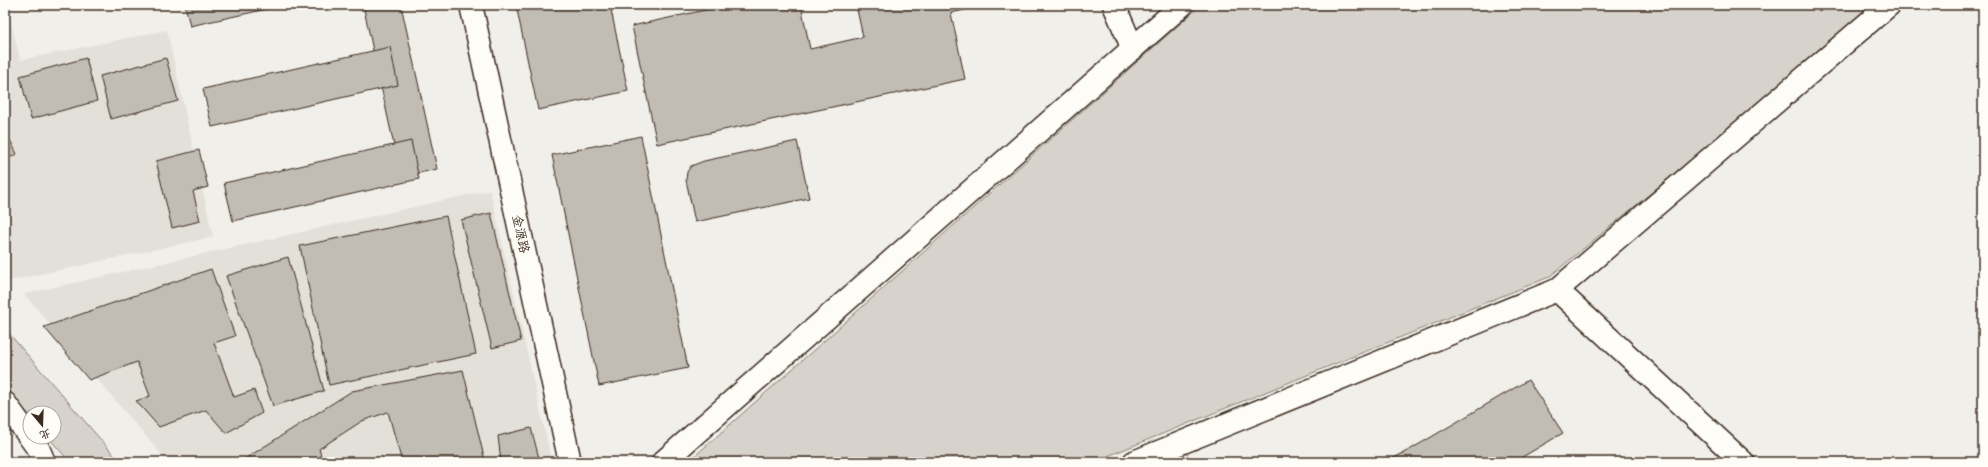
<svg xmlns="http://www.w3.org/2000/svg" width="1988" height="467" font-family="Sriracha,'LXGW WenKai TC',sans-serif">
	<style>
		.built { fill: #e3e0da }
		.green { fill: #d7d2cc; stroke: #897e75 }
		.building { fill: #c1bcb4; stroke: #3b2a1e }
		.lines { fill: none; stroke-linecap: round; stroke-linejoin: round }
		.minor-casing { stroke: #3b2a1e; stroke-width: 25 }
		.highway-casing { stroke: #3b2a1e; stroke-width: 25 }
		.minor { stroke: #fdfcf7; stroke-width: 22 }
		.highway { stroke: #fdfcf7; stroke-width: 22 }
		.labels { text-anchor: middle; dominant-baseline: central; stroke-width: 3.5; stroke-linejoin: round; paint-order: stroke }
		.street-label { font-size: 13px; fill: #3b2a1e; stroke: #fdfcf7 }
	</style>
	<rect width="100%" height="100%" fill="#f1efea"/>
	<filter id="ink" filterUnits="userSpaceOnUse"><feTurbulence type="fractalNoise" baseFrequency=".025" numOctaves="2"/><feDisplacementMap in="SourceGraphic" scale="8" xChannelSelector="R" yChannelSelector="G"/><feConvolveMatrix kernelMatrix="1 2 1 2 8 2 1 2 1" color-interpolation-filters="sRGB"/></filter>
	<g filter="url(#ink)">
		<g class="built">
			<path d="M5 5H7L20 60 167 30 213 237 5 282Z"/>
			<path d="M490 190 552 462H168L24 294Z"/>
		</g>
		<g class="green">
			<path d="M1201 5H1879L1549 277 1093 462H688Z"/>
			<path d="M5 329 120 462H70L48 437H54V413H30V416L5 388Z"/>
		</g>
		<g class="building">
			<path d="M185 5H285L190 26Z"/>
			<path d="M363 5H401L437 169 401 177Z"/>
			<path d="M516 5H610L628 91 538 110Z"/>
			<path d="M728 5H801L810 49 863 37 856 5H988L951 13 965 79 657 144 632 26Z"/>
			<path d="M390 47 398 85 212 127 203 89Z"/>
			<path d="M86 58 97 101 31 119 20 76Z"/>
			<path d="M166 58 178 101 111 119 100 76Z"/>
			<path d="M5 130 17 154 5 160Z"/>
			<path d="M641 136 688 368 599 386 552 155Z"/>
			<path d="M411 141 419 179 233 221 224 183Z"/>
			<path d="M797 141 809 198 695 222 686 180 687 172 691 166 704 161Z"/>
			<path d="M199 150 208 187 193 191 200 221 172 228 156 161Z"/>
			<path d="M491 213 521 341 492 348 461 220Z"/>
			<path d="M446 216 476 354 329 385 300 246Z"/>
			<path d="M288 257 324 391 273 406 226 276Z"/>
			<path d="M211 269 235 336 214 343 234 397 254 390 262 413 226 433 206 410 159 427 136 401 150 396 137 362 89 380 44 327Z"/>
			<path d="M463 370 485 461 402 462 388 412 362 421 319 449 323 462H240L352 391Z"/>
			<path d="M1528 380 1563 433 1514 462H1386L1411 449Z"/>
			<path d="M531 428 540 462H501L498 436Z"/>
		</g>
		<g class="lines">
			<defs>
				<g id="minor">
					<path d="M471 5 570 462"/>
					<path d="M1114 5 1133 49"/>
					<path d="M1557 290 1743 462"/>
					<path d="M663 462 1182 5"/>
					<path d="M1134 462 1557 290 1889 5"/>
				</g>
				<path id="highway" d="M5 403 39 450 44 462"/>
			</defs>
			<use href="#minor" class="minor-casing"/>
			<use href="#highway" class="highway-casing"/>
			<use href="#minor" class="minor"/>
			<use href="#highway" class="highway"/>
		</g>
	</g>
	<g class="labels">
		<g class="street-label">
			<text transform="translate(521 234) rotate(78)">金源路</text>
		</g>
	</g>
	<rect width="1988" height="467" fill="none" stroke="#fdfcf7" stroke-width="20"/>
	<rect x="10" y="10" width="1968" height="447" fill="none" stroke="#3b2a1e" stroke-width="1.5" filter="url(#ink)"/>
	<g transform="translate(42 425) rotate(161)"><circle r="19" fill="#fdfcf7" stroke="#afa8a0"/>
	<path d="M0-3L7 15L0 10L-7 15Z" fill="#3b2a1e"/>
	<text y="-6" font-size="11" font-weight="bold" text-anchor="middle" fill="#3b2a1e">北</text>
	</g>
</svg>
